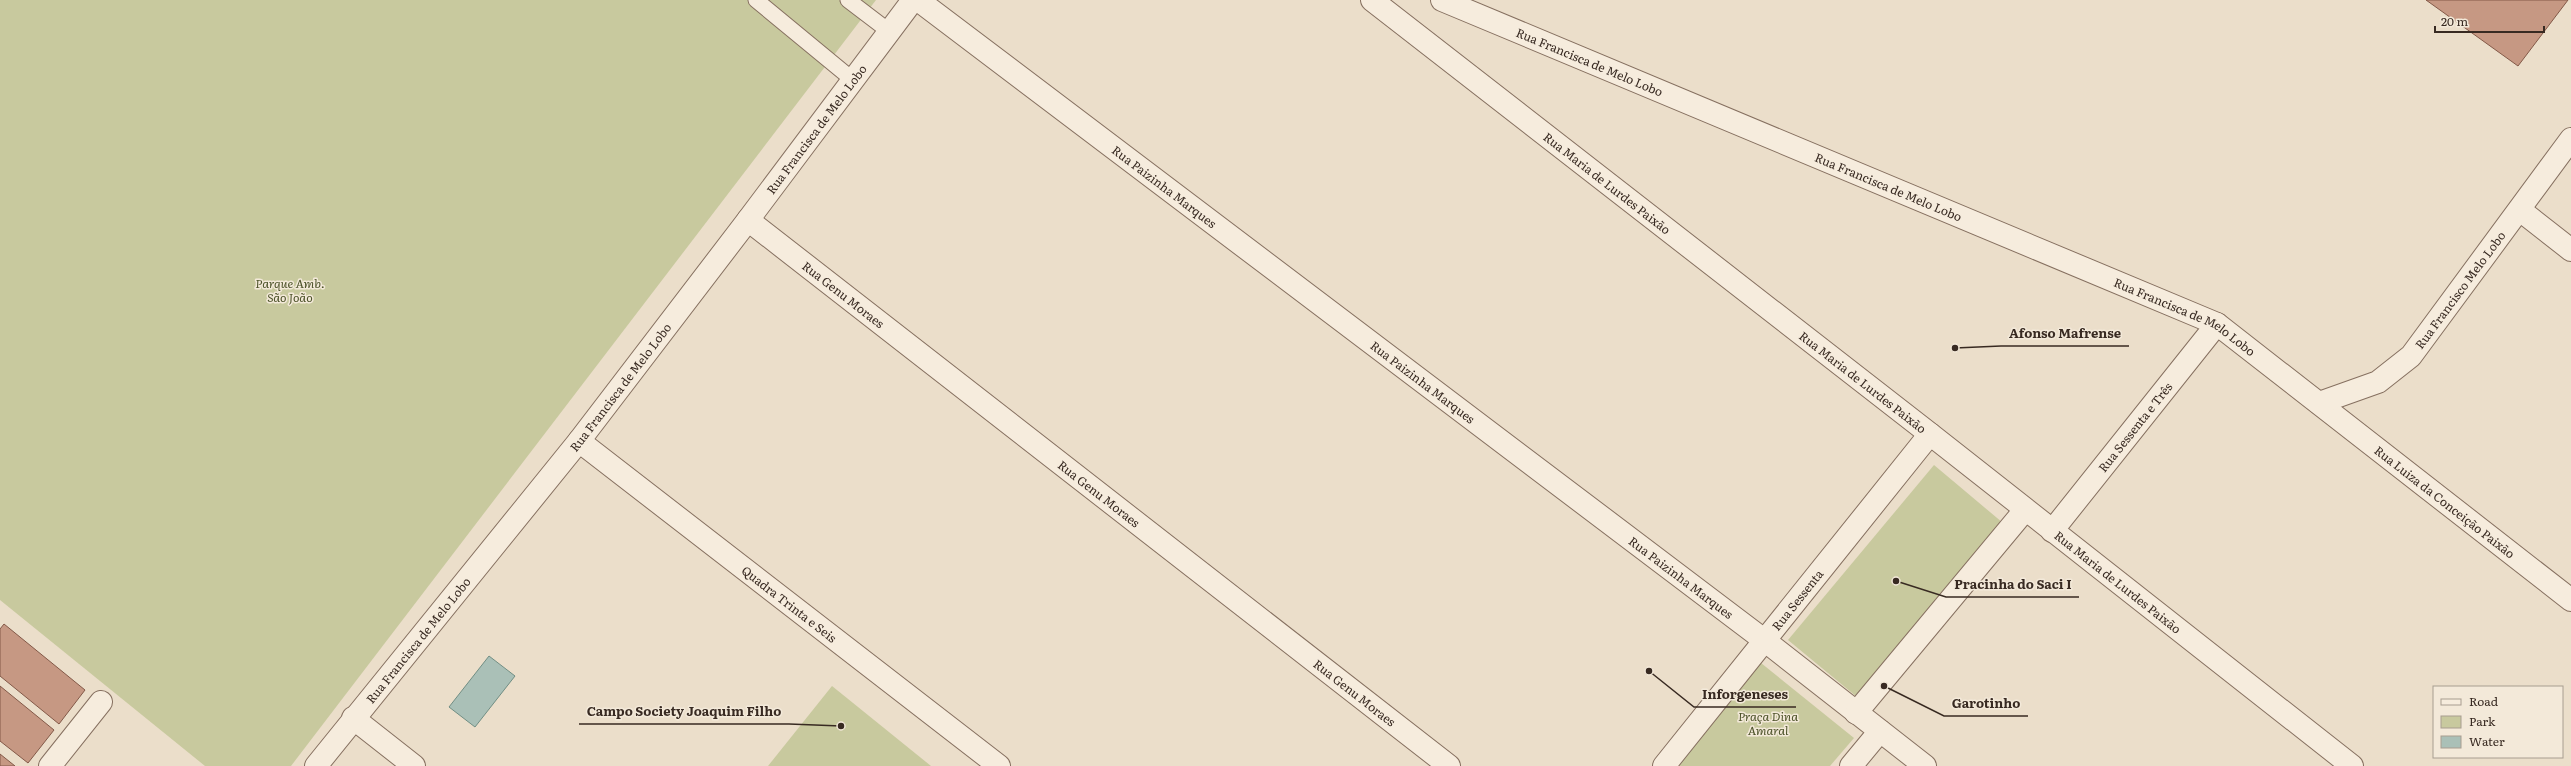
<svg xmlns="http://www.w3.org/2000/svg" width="2571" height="766" font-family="Literata,serif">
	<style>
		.green { fill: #c8c99e }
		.water { fill: #aac0b7; stroke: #718e84 }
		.building { fill: #c69883; stroke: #835948 }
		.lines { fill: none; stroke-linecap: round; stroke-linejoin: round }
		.service-casing { stroke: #867060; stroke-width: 17 }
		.minor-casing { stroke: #867060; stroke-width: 24 }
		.service { stroke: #f6ecdd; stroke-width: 15 }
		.minor { stroke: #f6ecdd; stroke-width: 22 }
		.labels { text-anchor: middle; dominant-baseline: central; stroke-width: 3; stroke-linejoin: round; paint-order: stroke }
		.street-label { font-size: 12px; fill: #382a22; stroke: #f3e9d9 }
		.park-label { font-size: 12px; font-style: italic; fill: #4d532a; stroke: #f3e9d9 }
		.leader { fill: none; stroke: #382a22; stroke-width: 1.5 }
		.callout-dot { fill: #382a22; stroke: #f3e9d9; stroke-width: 1.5 }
		.callout-label { font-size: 13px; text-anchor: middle; font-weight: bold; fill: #382a22; stroke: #f3e9d9; stroke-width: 3; stroke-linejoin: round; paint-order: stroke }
	</style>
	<rect width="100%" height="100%" fill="#ebdeca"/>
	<g class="green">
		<path d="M0 0H876L291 766H205L0 600Z"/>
		<path d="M1934 465 2003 523 1857 697 1788 640Z"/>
		<path d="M1761 663 1854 738 1830 766H1678Z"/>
		<path d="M832 686 931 766H768Z"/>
	</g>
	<path class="water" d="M489 656 515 676 475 727 449 707Z"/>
	<g class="building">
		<path d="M2426 0H2568L2518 66Z"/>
		<path d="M4 624 85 690 59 724 0 676V629Z"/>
		<path d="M0 686 54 730 28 763 0 741Z"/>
		<path d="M0 754 15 766H0Z"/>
	</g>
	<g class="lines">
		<defs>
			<g id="service">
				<path d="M756 0 853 80"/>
				<path d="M848 0 890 32"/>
			</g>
			<g id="minor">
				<path id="s1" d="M918 0 1764 640 1925 766"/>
				<path id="s2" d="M1372 0 1930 434 2352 766"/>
				<path id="s3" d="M1442 0 2217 324 2571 600"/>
				<path d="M2520 210 2571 250"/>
				<path id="s4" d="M748 220 1449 766"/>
				<path id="s5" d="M2319 403 2378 382 2411 356 2571 139"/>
				<path id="s6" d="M579 441 999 766"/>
				<path id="s7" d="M2052 531 2217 324"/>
				<path d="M1856 713 2025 510"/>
				<path d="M353 718 414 766"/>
				<path d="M50 766 101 702"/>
				<path id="s8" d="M316 766 579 441 748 220 913 0"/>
				<path id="s9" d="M1664 766 1930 434"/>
				<path d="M1851 766 1880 731"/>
			</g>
		</defs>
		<use href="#service" class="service-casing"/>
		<use href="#minor" class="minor-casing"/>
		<use href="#service" class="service"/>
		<use href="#minor" class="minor"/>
	</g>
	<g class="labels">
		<g class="street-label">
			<text stroke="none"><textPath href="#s3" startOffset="160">Rua Francisca de Melo Lobo</textPath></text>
			<text stroke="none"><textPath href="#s8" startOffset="810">Rua Francisca de Melo Lobo</textPath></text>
			<text stroke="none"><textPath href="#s2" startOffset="298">Rua Maria de Lurdes Paixão</textPath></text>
			<text stroke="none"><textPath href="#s1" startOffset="309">Rua Paizinha Marques</textPath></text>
			<text stroke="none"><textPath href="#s3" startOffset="484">Rua Francisca de Melo Lobo</textPath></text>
			<text stroke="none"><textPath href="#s5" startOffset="187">Rua Francisco Melo Lobo</textPath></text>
			<text stroke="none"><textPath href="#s4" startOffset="121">Rua Genu Moraes</textPath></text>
			<text stroke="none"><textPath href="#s3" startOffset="808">Rua Francisca de Melo Lobo</textPath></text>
			<text stroke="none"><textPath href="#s1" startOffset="633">Rua Paizinha Marques</textPath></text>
			<text stroke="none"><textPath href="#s2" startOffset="622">Rua Maria de Lurdes Paixão</textPath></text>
			<text stroke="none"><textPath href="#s8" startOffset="486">Rua Francisca de Melo Lobo</textPath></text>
			<text stroke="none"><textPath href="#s7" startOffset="133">Rua Sessenta e Três</textPath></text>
			<text stroke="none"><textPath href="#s4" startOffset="445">Rua Genu Moraes</textPath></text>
			<text stroke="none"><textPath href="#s3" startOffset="1129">Rua Luiza da Conceição Paixão</textPath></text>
			<text stroke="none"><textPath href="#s1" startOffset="957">Rua Paizinha Marques</textPath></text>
			<text stroke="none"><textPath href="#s2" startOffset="946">Rua Maria de Lurdes Paixão</textPath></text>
			<text stroke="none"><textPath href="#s9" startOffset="213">Rua Sessenta</textPath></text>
			<text stroke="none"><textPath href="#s6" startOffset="266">Quadra Trinta e Seis</textPath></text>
			<text stroke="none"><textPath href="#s8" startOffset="162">Rua Francisca de Melo Lobo</textPath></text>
			<text stroke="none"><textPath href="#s4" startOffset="769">Rua Genu Moraes</textPath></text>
		</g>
		<g class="park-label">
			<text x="290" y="283">Parque Amb.<tspan x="290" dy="14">São João</tspan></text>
			<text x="1768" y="716">Praça Dina<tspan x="1768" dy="14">Amaral</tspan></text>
		</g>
	</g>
	<path class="leader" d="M1955 348L2001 346H2129M1896 581L1946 597H2079M1649 671L1694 707H1796M1884 686L1944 716H2028M841 726L789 724H579"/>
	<g class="callout-dot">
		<circle cx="1955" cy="348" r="4"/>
		<circle cx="1896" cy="581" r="4"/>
		<circle cx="1649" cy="671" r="4"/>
		<circle cx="1884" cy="686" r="4"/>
		<circle cx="841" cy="726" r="4"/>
	</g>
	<g class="callout-label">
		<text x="2065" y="338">Afonso Mafrense</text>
		<text x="2013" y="589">Pracinha do Saci I</text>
		<text x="1745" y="699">Inforgeneses</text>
		<text x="1986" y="708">Garotinho</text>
		<text x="684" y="716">Campo Society Joaquim Filho</text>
	</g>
	<rect x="2433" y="686" width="130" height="72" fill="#f3e9d9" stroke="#a89d90"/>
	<rect x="2441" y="699" width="20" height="6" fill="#f6ecdd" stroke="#a89d90"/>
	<text x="2469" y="706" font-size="12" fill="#382a22">Road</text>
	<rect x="2441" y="716" width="20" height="12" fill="#c8c99e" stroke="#a89d90"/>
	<text x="2469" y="726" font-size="12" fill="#382a22">Park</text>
	<rect x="2441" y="736" width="20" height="12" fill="#aac0b7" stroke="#a89d90"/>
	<text x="2469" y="746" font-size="12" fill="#382a22">Water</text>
	<path d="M2435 26v6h109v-6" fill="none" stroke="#382a22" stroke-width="2"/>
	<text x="2441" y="26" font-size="12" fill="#382a22" stroke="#f3e9d9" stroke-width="3" paint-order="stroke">20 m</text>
</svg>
